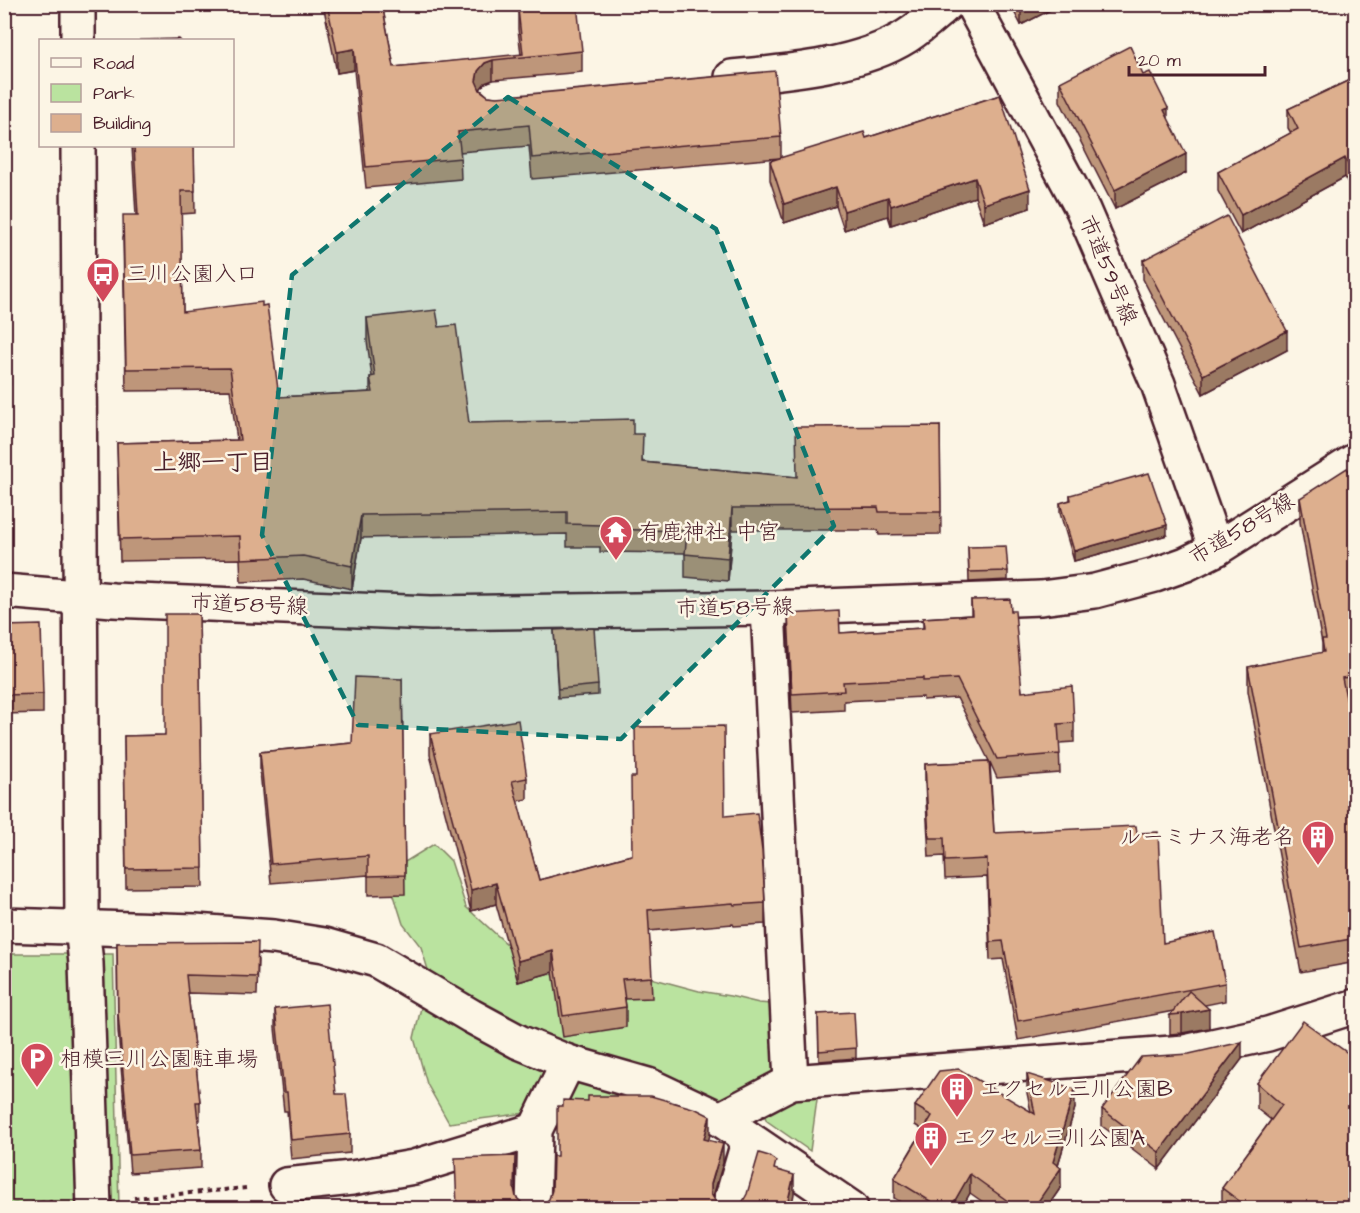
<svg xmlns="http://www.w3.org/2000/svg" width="1360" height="1213" font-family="'Architects Daughter','Klee One',sans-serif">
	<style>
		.green { fill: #bae39f; stroke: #828165; stroke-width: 1.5 }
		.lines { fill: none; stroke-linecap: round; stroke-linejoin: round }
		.minor-casing { stroke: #4a1f2b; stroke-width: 38 }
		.path { stroke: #4a1f2b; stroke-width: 4; stroke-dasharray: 4.5 4.5; stroke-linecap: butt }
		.minor { stroke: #fcf5e5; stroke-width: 33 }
		.wall { fill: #be967a; stroke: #4a1f2b; stroke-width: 1.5 }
		.shaded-wall { fill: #9b7a63; stroke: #4a1f2b; stroke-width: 1.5 }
		.building { fill: #ddaf8e; stroke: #4a1f2b; stroke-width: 1.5 }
		.marked { fill: #0f766e; fill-opacity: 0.2; stroke: #0f766e; stroke-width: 4.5; stroke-dasharray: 12 8; stroke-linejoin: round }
		.labels { text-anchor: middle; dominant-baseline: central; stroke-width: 5; stroke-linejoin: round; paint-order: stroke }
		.street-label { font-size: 22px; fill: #4a1f2b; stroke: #fcf5e5 }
		.poi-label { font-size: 22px; fill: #4a1f2b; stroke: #fcf5e5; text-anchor: start }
		.neighbourhood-label { font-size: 24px; font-weight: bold; fill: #4a1f2b; stroke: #fcf5e5 }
	</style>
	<rect width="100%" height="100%" fill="#fcf5e5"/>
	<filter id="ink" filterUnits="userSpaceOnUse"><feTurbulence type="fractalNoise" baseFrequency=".0167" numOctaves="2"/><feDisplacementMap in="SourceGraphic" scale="12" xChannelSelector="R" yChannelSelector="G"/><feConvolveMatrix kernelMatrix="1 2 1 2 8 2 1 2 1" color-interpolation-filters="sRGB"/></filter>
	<g filter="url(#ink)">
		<g class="green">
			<path d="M434 844 451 861 466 907 530 965 581 986 647 977 699 991 730 996 759 1003 796 1006 804 1058 818 1092 810 1151 767 1121 764 1115 740 1129 549 1110 449 1123 427 1084 414 1038 429 973 421 947 403 924 387 873Z"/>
			<path d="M4 954H113L119 1208H5Z"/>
		</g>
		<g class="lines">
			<defs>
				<g id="minor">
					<path d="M78 4V40"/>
					<path d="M972 4 1083 210 1158 384 1216 549"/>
					<path d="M732 77C786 72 860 66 907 36 921 27 934 15 947 4"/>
					<path d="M78 146 82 927 86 963 94 1208"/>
					<path d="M4 591 113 600 431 613 768 608 1041 598 1095 591 1155 575 1186 564 1216 549 1356 460"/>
					<path d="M768 608 791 1082"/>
					<path d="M4 925 195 931 274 937 324 945 376 960 471 1016 519 1042 568 1062 648 1085 720 1119 851 1208"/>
					<path d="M720 1119 791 1082 1185 1052 1268 1034 1356 1006"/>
					<path d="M286 1185 352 1178 414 1167 535 1130"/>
					<path d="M533 1208 535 1130 568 1062"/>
					<path d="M729 1208 749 1139"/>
				</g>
			</defs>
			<use href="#minor" class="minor-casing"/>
			<g class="path">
				<path d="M134 1198 246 1188"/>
				<path d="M4 1206 52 1202"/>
			</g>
			<use href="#minor" class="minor"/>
		</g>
		<g class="wall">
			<path d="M323 4H382L394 67 521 55 518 29V9L582 51V72L493 80 485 83 480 89 488 96 781 137V158L866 138 1000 95 1030 208 984 223 975 197 891 225 888 216 844 230 836 206 784 223 770 180V161L780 158 532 179 529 146 460 152 461 179 366 188 354 70 337 73Z"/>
			<path d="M883 4H901L887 12Z"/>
			<path d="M1010 4H1054V8L1021 25Z"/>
			<path d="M1143 75 1186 173 1115 209 1060 101V82Z"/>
			<path d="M1356 77V182L1349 185 1345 177 1241 234 1218 191V172L1291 133 1288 128V109Z"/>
			<path d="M132 146H194L195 213 181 214 183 312 279 397 370 392V377H372L367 341V318L439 327 469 423 633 434 643 462 796 477 940 426 941 534 879 535 878 530H732L728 581 685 577V553L600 552V547H567V534L361 538 352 589 303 579 241 582 240 559 120 561 117 443 237 440 230 390 126 391 123 237 136 215Z"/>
			<path d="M1143 260 1287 350 1203 394 1143 279Z"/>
			<path d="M4 336 10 366V385L5 386 7 395V414L4 415Z"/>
			<path d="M1356 481V700L1347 701 1356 747V962L1301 972 1248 691V667L1322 653V643L1300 522V498Z"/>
			<path d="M1070 495 1167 535 1074 561 1060 513V503L1070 500Z"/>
			<path d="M968 547 1008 571V580L969 582Z"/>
			<path d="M971 600 1011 611 1022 692 1074 723V742L1059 743 1060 773 997 778 990 762 994 833H1137L1163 943 1225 983V1001L1205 1005 1209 1028 1182 1033 1170 1034V1015L1174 1011 1018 1040 1003 959 990 960 987 877 945 879 944 856 929 857 925 783V764L989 761 957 698 923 700V697L844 701V710L792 713 788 614 840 633 923 628V618L971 615Z"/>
			<path d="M199 614 203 887 126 888 124 736 165 735Z"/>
			<path d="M4 626 43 694V713L4 714Z"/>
			<path d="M554 630 598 685V695L558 698Z"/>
			<path d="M402 679 405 894 368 895V875L271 883 260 771V752L352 743Z"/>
			<path d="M430 734 527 778V799L517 801 539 880 631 855 725 816 765 903V924L734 926 733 924 649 931 652 998 625 999 626 1007V1027L563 1037 553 972 518 982 496 904 471 911 430 755Z"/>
			<path d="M117 943 258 960 257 995 188 993 200 1102V1120H198L201 1150V1168L130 1173 118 1031Z"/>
			<path d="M275 1009 336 1094 350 1134V1153L291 1159 287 1111H284L275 1028Z"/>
			<path d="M818 1014 856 1048V1058L819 1061Z"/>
			<path d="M1242 1059 1159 1169 1102 1126V1109Z"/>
			<path d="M1356 1059V1209H1222V1188L1271 1120 1257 1109V1083Z"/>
			<path d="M1027 1074 1075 1108 1058 1165 1061 1187 1046 1209H993L970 1193 961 1209H911L894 1198V1179L923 1130 915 1125V1106L1031 1112 1027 1093Z"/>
		</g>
		<g class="shaded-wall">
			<path d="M887 4H901L887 12Z"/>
			<path d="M1024 4H1054V8L1021 25V6Z"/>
			<path d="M354 49V70L337 73V52Z"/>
			<path d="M493 60V80L485 83 478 92 476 81 478 71 485 63Z"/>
			<path d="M1168 108V127L1164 110Z"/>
			<path d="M1186 154V173L1115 209V190Z"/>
			<path d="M1345 158V177L1241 234V215Z"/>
			<path d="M1356 163V182L1349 185V166Z"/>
			<path d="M975 178V197L891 225V206Z"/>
			<path d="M836 187V206L784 223V204Z"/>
			<path d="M1030 189V208L984 223V204Z"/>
			<path d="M888 197V216L844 230V211Z"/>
			<path d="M1287 331V350L1203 394V375Z"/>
			<path d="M732 508V530L728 581V558Z"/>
			<path d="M361 515V538L352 589V566Z"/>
			<path d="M1167 525V535L1074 561V551Z"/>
			<path d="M496 883V904L471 911V890Z"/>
			<path d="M553 951V972L518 982V961Z"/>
			<path d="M1209 1009V1028L1182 1033V1014Z"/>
			<path d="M1242 1042V1059L1159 1169V1152Z"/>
			<path d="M1075 1089V1108L1054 1178 1061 1168V1187L1046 1209H1033L1053 1162Z"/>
			<path d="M710 1116V1135L704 1158V1139Z"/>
			<path d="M723 1144V1163L711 1203V1184Z"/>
			<path d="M970 1174V1193L961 1209H950Z"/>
			<path d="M794 1175V1194L791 1209H786Z"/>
		</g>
		<g class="building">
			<path d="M327 4H382L394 67 523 54 518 9 560 4H577L582 51 493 60 485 63 478 71 476 81 480 90 488 96 497 97 775 71 781 137 532 158 529 125 458 132 461 158 366 167 354 49 337 52Z"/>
			<path d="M179 39 180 40H139Z"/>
			<path d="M1130 46 1143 75 1150 72 1168 108 1164 110 1186 154 1115 190 1060 82Z"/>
			<path d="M1356 77V163L1349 166 1345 158 1241 215 1218 172 1298 129 1288 109Z"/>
			<path d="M1000 95 1030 189 984 204 975 178 891 206 888 197 844 211 836 187 784 204 770 161 864 132 866 138Z"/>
			<path d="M134 146H194L195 191H181L183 312 262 302V306L267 305 279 397 373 392 370 377 375 376 367 318 436 310 439 327 456 325 469 423 633 419V434H643L642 462 797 477 796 427 940 426 941 512H879L878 507 732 508 728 558 685 554 687 531 600 529V525L567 524V512L361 515 352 566 303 556 241 559 240 536 120 539 117 443 240 440 230 368 126 369 123 215H138Z"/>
			<path d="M1227 216 1287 331 1203 375 1143 260Z"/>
			<path d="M4 336 10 366 4 367Z"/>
			<path d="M4 382 7 395 4 396Z"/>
			<path d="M1347 468 1356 481V676L1342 678 1356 747V938L1301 948 1248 667 1324 652 1322 639H1326L1300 498Z"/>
			<path d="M1149 473 1167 525 1074 551 1060 503 1071 500 1070 495Z"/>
			<path d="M1006 546 1008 571 969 572 968 547Z"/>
			<path d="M1010 599 1011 611H1015L1022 692 1072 686 1074 723 1058 724 1060 754 997 759 957 679 923 681V678L843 682 844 691 792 694 788 614 839 611 840 633 924 628 923 618 972 615 971 600Z"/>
			<path d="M165 614H199L203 868 126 869 124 736 165 735Z"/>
			<path d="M41 625 43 694 4 695V626Z"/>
			<path d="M594 628 598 685 558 689 554 630Z"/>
			<path d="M355 677 402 679 405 875 368 876V856L271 864 260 752 352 743Z"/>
			<path d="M518 720 527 778 512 781 539 880 632 855 631 777H636L635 727 724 726 725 816 757 813 762 851 765 903 734 905 733 903 648 910 652 977 622 979 626 1007 563 1016 553 951 518 961 496 883 471 890 430 734Z"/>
			<path d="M989 761 994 833 1136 826 1137 833 1158 832 1163 943 1215 932 1225 983 1018 1021 1003 941 990 942 987 859 945 861 944 838H929L925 764Z"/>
			<path d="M258 942 257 977 186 975 200 1102H196L201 1150 130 1155 118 1013 117 943Z"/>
			<path d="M1189 991 1209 1009 1182 1014 1170 1015Z"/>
			<path d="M327 1004 336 1094H346L350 1134 291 1140 287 1092H284L275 1009Z"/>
			<path d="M854 1012 856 1048 819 1051 818 1014Z"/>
			<path d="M1303 1021 1356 1059V1209H1250L1222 1188 1282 1105 1257 1083Z"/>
			<path d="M1242 1042 1159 1152 1102 1109 1141 1057 1189 1054Z"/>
			<path d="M959 1069 1035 1114 1027 1074 1075 1089 1053 1162 1061 1168 1033 1209H1019L970 1174 950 1209H943L894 1179 932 1116 915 1106 939 1071Z"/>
			<path d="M588 1096H651L696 1109 710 1116 704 1139 723 1144 711 1184V1194L716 1202 724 1207H734L742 1203 747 1194 759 1153 769 1156 776 1161 774 1169 794 1175 786 1209H457L455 1158 515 1156 514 1188 516 1197 524 1205 532 1208 541 1206 549 1199 552 1190 553 1156H557V1109L558 1106H563V1100L588 1101Z"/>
		</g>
	</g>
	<path class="marked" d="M508 97 716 229 834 526 621 739 358 725 262 535 292 275Z"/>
	<defs>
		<symbol id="bus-pin" viewBox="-11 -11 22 30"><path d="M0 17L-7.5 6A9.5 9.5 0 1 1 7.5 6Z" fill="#d1495b" stroke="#fcf5e5"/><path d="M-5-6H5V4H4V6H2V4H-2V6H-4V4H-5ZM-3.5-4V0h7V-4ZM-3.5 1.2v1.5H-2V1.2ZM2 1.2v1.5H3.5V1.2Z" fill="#fff"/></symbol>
		<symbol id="temple-pin" viewBox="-11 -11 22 30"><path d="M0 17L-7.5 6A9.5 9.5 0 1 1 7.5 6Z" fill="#d1495b" stroke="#fcf5e5"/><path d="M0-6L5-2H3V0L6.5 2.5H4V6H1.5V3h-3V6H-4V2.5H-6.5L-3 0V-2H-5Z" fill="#fff"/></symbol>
		<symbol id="building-pin" viewBox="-11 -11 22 30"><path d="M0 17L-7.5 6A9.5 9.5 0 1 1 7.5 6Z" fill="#d1495b" stroke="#fcf5e5"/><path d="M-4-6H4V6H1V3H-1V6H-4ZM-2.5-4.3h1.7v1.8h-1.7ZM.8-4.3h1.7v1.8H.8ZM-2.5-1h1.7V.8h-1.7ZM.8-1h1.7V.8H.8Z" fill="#fff"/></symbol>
		<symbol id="parking-pin" viewBox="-11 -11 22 30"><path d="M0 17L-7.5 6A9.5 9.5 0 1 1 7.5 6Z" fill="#d1495b" stroke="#fcf5e5"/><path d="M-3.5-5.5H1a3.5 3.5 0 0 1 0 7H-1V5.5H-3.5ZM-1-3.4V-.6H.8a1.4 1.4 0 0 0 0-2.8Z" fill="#fff"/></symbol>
	</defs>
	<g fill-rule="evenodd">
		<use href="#bus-pin" x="84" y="255" width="38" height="52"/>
		<use href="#temple-pin" x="597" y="513" width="38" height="52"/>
		<use href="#building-pin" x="1299" y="818" width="38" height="52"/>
		<use href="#parking-pin" x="18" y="1040" width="38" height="52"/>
		<use href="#building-pin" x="938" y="1070" width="38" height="52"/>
		<use href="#building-pin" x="912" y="1119" width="38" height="52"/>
	</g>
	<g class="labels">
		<g class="street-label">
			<text transform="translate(1108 270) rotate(67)">市道59号線</text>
			<text transform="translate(1242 529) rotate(-31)">市道58号線</text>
			<text transform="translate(249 605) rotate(2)">市道58号線</text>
			<text transform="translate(735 608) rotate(-1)">市道58号線</text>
		</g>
		<g class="poi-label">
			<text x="126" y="274">三川公園入口</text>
			<text x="639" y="532">有鹿神社 中宮</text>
			<text x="1295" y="837" text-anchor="end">ルーミナス海老名</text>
			<text x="60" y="1059">相模三川公園駐車場</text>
			<text x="980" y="1089">エクセル三川公園B</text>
			<text x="954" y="1138">エクセル三川公園A</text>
		</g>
		<g class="neighbourhood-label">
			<text x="213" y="463">上郷一丁目</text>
		</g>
	</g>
	<rect width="1360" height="1213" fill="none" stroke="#fcf5e5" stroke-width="24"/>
	<rect x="12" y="12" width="1336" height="1189" fill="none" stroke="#4a1f2b" stroke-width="2" filter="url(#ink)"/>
	<rect x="39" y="39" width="195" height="108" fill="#fcf5e5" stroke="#b59f9b" stroke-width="1.5"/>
	<rect x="51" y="58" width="30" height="9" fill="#fcf5e5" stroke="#b59f9b" stroke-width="1.5"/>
	<text x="93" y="69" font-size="18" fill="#4a1f2b">Road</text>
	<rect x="51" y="84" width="30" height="18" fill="#bae39f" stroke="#b59f9b" stroke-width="1.5"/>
	<text x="93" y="99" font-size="18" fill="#4a1f2b">Park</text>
	<rect x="51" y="114" width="30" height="18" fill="#ddaf8e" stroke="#b59f9b" stroke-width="1.5"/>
	<text x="93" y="129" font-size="18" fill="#4a1f2b">Building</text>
	<path d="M1129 66v9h136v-9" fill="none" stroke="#4a1f2b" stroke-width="3"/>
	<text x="1138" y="66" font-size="18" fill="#4a1f2b" stroke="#fcf5e5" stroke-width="4.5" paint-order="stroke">20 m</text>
</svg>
